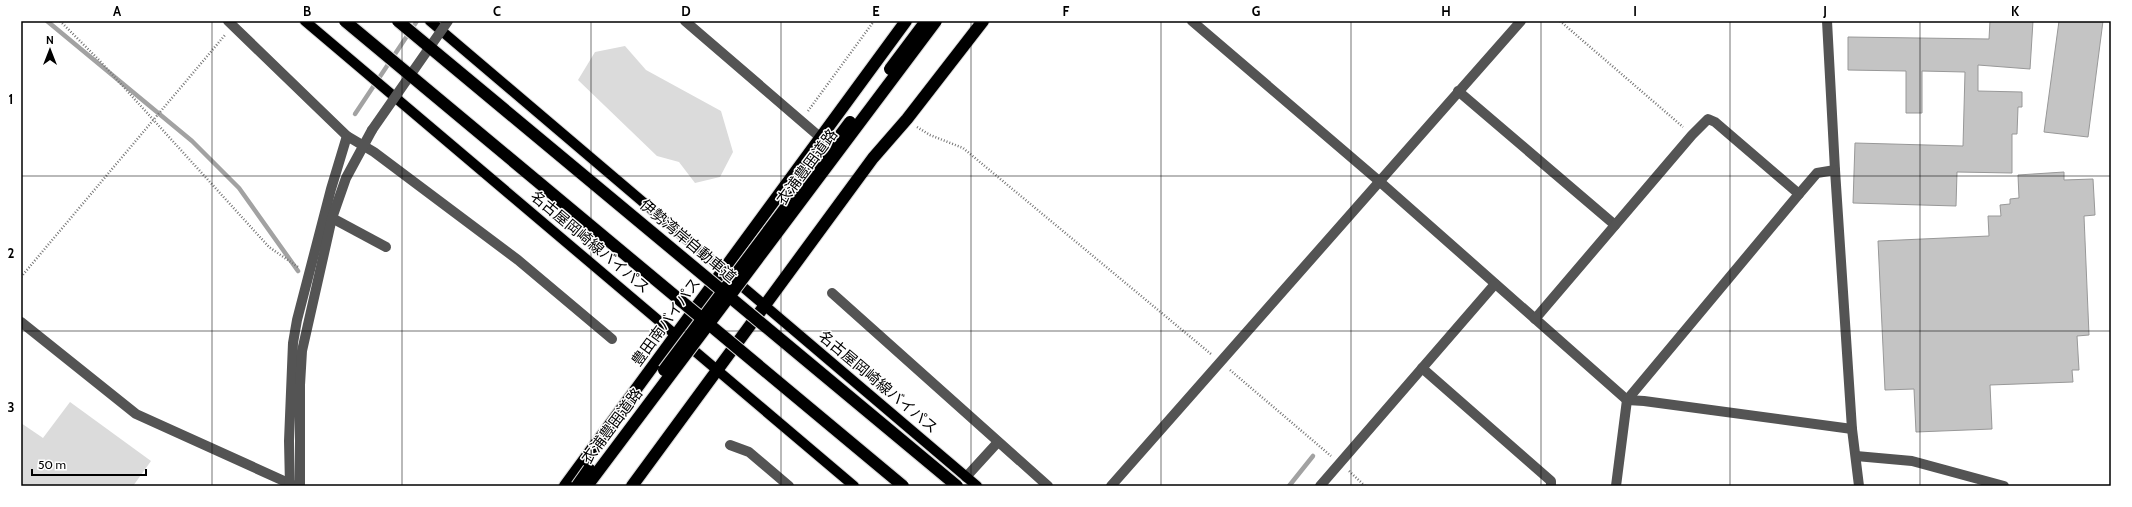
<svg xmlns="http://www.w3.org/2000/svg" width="2132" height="507" font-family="Cabin,'Noto Sans JP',sans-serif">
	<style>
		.green { fill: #dbdbdb }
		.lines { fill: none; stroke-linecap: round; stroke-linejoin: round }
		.stream { stroke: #a2a2a2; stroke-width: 4.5 }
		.building { fill: #c4c4c4; stroke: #989898 }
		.major-casing { stroke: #dbdbdb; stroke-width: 12 }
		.highway-casing { stroke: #dbdbdb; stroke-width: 14 }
		.path { stroke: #767676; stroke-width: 2.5; stroke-dasharray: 1 2; stroke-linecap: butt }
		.minor { stroke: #545454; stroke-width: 10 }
		.major { stroke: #000; stroke-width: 10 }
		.highway { stroke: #000; stroke-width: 12 }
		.highway-bridge-casing { stroke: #dbdbdb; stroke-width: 14; stroke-linecap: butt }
		.minor-bridge { stroke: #545454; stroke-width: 10 }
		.highway-bridge { stroke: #000; stroke-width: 12 }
		.grid { fill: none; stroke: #000; stroke-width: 1; stroke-opacity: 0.55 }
		.labels { text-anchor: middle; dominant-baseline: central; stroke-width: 3; stroke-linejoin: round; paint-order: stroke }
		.street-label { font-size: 15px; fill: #000; stroke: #fff }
		.neatline { fill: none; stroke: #000; stroke-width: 1.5 }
		.grid-label { font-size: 13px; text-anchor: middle; font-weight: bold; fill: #000 }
	</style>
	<rect width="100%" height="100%" fill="#fff"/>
	<g class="green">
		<path d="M625 46 646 70 721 111 733 152 720 177 695 183 679 162 657 156 578 80 595 52Z"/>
		<path d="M70 402 151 461 133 486H23L21 484V423L43 438Z"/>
	</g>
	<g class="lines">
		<g class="stream">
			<path d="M47 21 192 141 239 188 298 271"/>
			<path d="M355 114 417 21"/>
			<path d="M1289 486 1313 456"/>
		</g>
	</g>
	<g class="building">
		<path d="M1990 21H2033L2030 69 1978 65V91L2022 92V107H2018L2017 134H2012V173L1957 172 1956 206 1853 203 1855 143 1963 146 1965 72 1922 71V113H1906V71L1848 70V37L1989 39Z"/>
		<path d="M2059 21H2103L2088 137 2044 132Z"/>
		<path d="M2064 172V180L2093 179 2095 215 2084 216 2089 335 2077 336 2079 370H2072L2073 382 1990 385 1992 429 1916 432 1914 389 1885 390 1878 241 1989 236 1988 216H2001L2000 205 2010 204V199L2019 198 2018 175Z"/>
	</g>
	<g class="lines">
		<defs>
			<g id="major">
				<path d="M305 21 854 486"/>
				<path d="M430 21 977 486"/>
			</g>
			<g id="highway">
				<path d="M565 486 906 21"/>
				<path d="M632 486 873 158 907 119 983 21"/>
			</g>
		</defs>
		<use href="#major" class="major-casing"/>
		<use href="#highway" class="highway-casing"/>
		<g class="path">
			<path d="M60 21 99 60 269 247 298 267"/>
			<path d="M1560 21 1683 127"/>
			<path d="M808 111 874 21"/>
			<path d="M917 127 930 135 963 148 1211 354"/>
			<path d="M21 277 225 35"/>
			<path d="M1230 370 1331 456"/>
			<path d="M1349 471 1365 486"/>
		</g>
		<g class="minor">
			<path d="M228 21 347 136 374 152 518 260 612 339"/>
			<path d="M685 21 821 138"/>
			<path d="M1192 21 1379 181 1627 400 1644 401 1852 429"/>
			<path d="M1827 21 1835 170 1852 429 1859 486"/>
			<path d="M1458 91 1615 225"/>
			<path d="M332 218 386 247"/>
			<path d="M832 293 1048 486"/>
			<path d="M1535 319 1692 135 1708 119 1715 122 1799 194"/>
			<path d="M21 322 136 414 295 486"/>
			<path d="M1422 368 1551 481V486"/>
			<path d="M730 445 749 452 789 486"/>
			<path d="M1856 456 1912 461 2004 486"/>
			<path d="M966 477 998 442"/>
			<path d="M290 486 289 441 293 343 297 320 331 189 347 136"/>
			<path d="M300 486V385L302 351 332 218 346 178 372 130"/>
			<path d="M1111 486 1521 21"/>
			<path d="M1320 486 1495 284"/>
			<path d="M1616 486 1627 400 1799 194 1817 173 1835 170"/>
		</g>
		<use href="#major" class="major"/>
		<use href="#highway" class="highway"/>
		<defs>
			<g id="highway-bridge">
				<path d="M345 21 903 486"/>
				<path d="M398 21 957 486"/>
				<path d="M890 69 926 21"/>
				<path d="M664 370 850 122"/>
				<path d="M577 486 589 469"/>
				<path d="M587 486 936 21"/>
			</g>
		</defs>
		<use href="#highway-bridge" class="highway-bridge-casing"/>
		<path class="minor-bridge" d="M372 130 448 21"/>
		<use href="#highway-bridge" class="highway-bridge"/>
	</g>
	<path class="grid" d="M212 21V486M402 21V486M591 21V486M781 21V486M971 21V486M1161 21V486M1351 21V486M1541 21V486M1730 21V486M1920 21V486M21 176H2111M21 331H2111"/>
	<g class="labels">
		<g class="street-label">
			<text transform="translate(807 167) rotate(-53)">衣浦豊田道路</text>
			<text transform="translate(688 241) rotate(40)">伊勢湾岸自動車道</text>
			<text transform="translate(590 242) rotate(40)">名古屋岡崎線バイパス</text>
			<text transform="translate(666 322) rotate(-54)">豊田南バイパス</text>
			<text transform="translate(878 382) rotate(40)">名古屋岡崎線バイパス</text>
			<text transform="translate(612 426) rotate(-53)">衣浦豊田道路</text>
		</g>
	</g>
	<rect width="2132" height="507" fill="none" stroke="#ffffff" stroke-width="44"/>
	<g transform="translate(50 50)" stroke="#ffffff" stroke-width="3" paint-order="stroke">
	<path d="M0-3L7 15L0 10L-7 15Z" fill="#000000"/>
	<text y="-6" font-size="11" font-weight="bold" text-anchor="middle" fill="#000000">N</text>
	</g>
	<path d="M32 469v6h114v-6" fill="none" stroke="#000000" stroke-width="2"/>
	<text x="38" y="469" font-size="12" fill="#000000" stroke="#ffffff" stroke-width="3" paint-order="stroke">50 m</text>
	<rect x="22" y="22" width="2088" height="463" class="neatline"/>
	<g class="grid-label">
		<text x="117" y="16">A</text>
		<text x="307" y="16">B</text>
		<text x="497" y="16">C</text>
		<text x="686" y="16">D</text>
		<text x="876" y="16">E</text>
		<text x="1066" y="16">F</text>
		<text x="1256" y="16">G</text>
		<text x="1446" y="16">H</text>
		<text x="1635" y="16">I</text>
		<text x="1825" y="16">J</text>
		<text x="2015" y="16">K</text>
		<text x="11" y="104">1</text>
		<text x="11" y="258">2</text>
		<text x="11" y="412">3</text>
	</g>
</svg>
